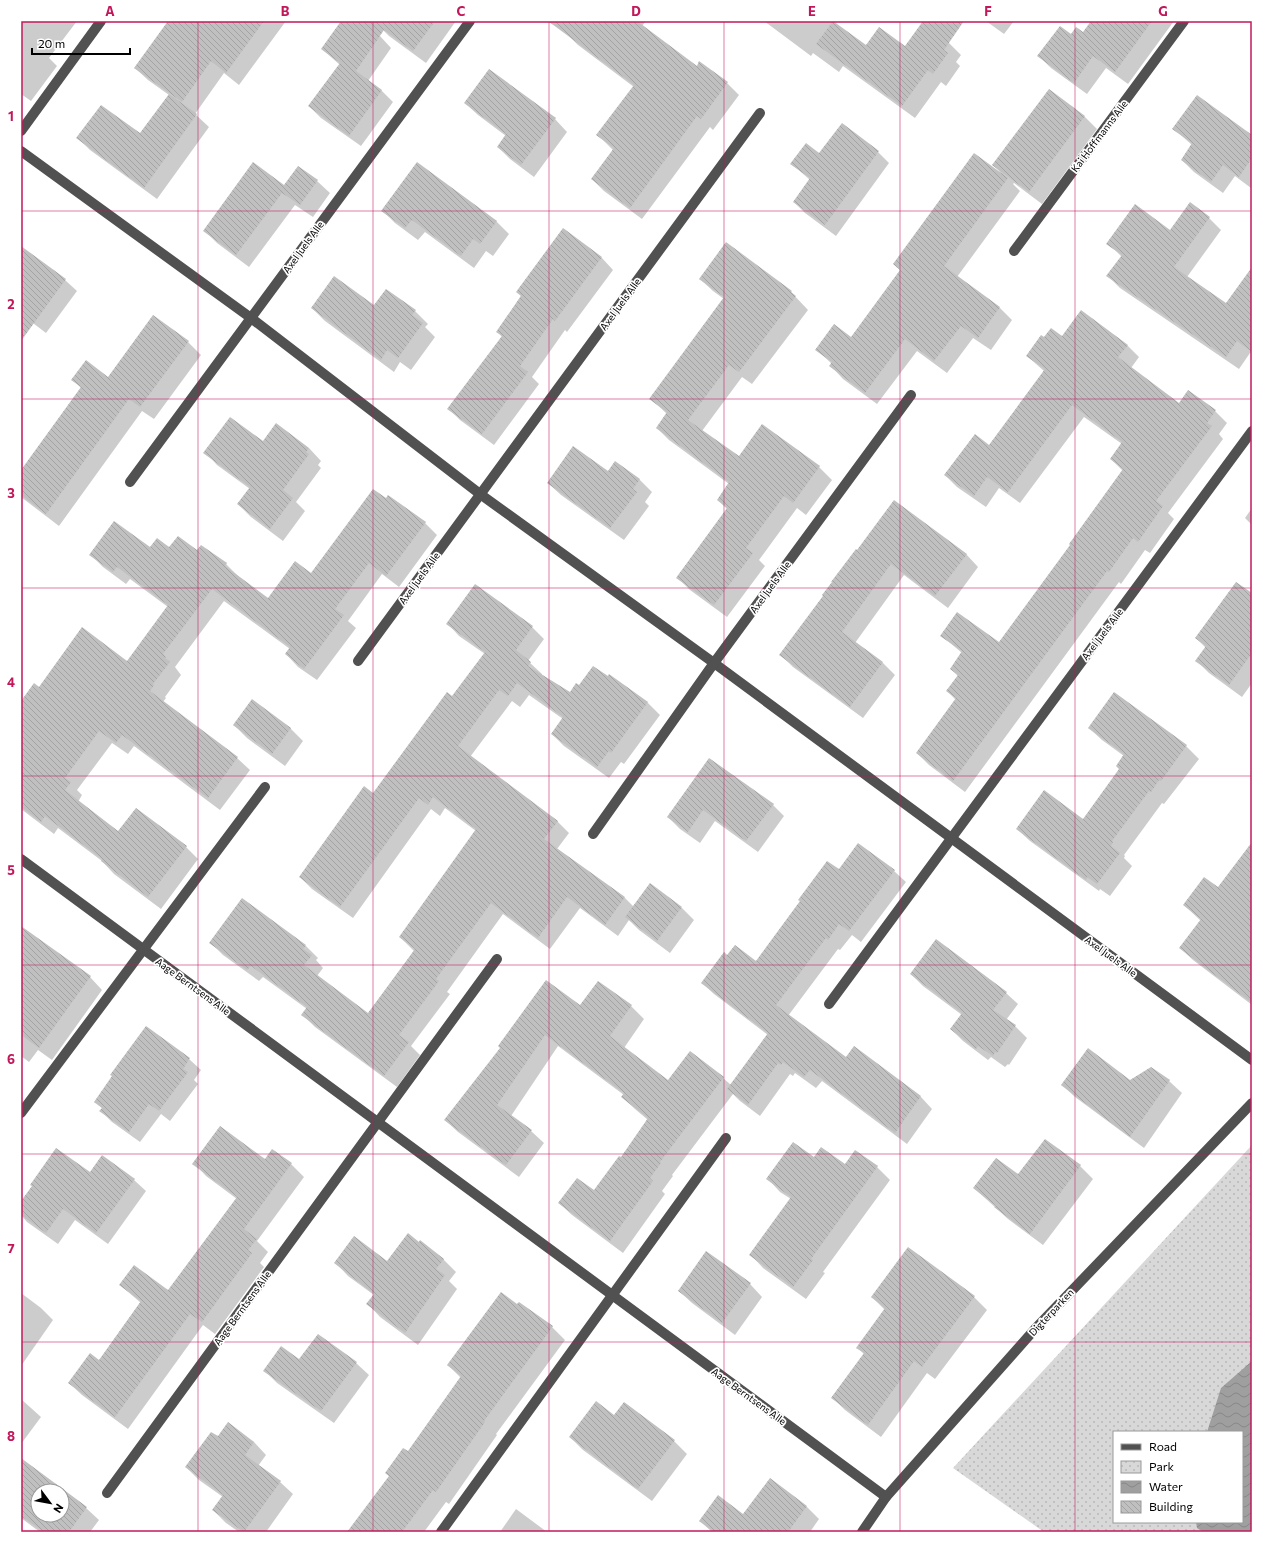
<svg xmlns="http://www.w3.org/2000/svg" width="1273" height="1553" font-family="Commissioner,sans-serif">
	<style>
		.park { fill: url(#park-dots); fill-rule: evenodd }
		.water { fill: url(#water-waves) }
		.shadow { fill: #0003; fill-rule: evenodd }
		.building { fill: url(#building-back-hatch); fill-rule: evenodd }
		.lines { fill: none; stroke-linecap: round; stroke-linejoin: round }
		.minor { stroke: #515151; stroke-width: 10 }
		.grid { fill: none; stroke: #c2185b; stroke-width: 1; stroke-opacity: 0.55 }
		.labels { text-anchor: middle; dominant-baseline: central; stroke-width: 3.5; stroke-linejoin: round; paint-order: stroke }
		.street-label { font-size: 10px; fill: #000; stroke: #fff }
		.neatline { fill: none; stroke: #c2185b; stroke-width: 1.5 }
		.grid-label { font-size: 13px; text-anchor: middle; font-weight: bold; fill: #c2185b }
	</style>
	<defs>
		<pattern id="park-dots" width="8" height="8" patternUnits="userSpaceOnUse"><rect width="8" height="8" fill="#d8d8d8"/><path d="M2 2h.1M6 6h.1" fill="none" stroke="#b8b8b8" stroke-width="1.8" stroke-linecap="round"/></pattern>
		<pattern id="water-waves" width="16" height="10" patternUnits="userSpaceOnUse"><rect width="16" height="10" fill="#9f9f9f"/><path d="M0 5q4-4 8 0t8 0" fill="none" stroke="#878787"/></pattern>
		<pattern id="building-back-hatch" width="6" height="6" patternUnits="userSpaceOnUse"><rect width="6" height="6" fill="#c0c0c0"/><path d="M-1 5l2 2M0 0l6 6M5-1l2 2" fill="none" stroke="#a3a3a3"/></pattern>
	</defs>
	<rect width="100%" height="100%" fill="#fff"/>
	<path class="park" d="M1252 1145V1532H1044L953 1468ZM1114 1432H1242V1522H1114Z"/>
	<path class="water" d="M1252 1361V1532H1203L1197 1528 1196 1522H1242V1432H1207L1221 1388Z"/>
	<g class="shadow">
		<path d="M21 21H77L49 58 57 66 31 101 21 94Z"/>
		<path d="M169 21H286L239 85 224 73 195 114 209 127 157 199 90 150 78 138 140 134 169 95 148 80 135 68Z"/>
		<path d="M342 21H359L380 36 391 48 368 81 381 90 393 102 361 146 321 118 309 106 340 65 322 49Z"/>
		<path d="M379 21H456L426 63 389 36 377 24Z"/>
		<path d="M576 21H646L642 26 697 67 727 83 739 95 713 130 710 127 642 219 604 191 592 179 613 150 598 135 634 87 578 45 567 34Z"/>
		<path d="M764 21H831L866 46 905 47 949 43 961 55 956 62 960 66 946 86 941 82 915 118 843 66 839 72 813 53 811 56Z"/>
		<path d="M986 21H1014L1004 34Z"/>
		<path d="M1092 21H1174L1128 84 1106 68 1087 94 1051 68 1039 56 1071 35 1083 33Z"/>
		<path d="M1049 91 1085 117 1097 129 1042 204 1014 183 1013 184 1020 191 957 277 1000 308 1012 320 991 350 973 338 947 373 917 351 877 404 843 379 831 366 832 364 817 350 852 338 1000 174 1001 173 993 165Z"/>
		<path d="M465 103 555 119 567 132 534 177 510 159 498 147 506 136 478 115Z"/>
		<path d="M1174 129 1252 136V186L1251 188 1235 176 1223 193 1194 172 1182 160 1192 145Z"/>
		<path d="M878 152 889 163 836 236 805 213 794 202 810 180 792 164 820 154Z"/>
		<path d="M417 163 497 222 509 234 493 256 486 251 474 268 425 232 418 240 395 223 383 211Z"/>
		<path d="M317 181 330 193 313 217 295 205 249 267 217 243 204 230 284 186Z"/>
		<path d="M1190 204 1209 218 1221 230 1187 277 1226 305 1252 269V354L1250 353 1239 369 1120 288 1108 276 1122 257 1108 243 1170 231Z"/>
		<path d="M563 229 602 258 613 270 567 332 565 330 532 377 539 384 494 445 460 420 449 409 502 337 498 332Z"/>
		<path d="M21 247 65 280 77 291 46 333 21 314Z"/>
		<path d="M700 279 791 292 808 310 752 384 742 377 702 431 740 458 763 426 819 467 832 480 806 515 797 508 759 560 765 566 727 617 690 590 677 577 727 509 718 500 729 484 669 440 657 428 667 414 651 399 724 299 713 291Z"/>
		<path d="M374 306 415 311 428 324 425 327 435 337 411 370 400 362 394 372 325 321 312 308Z"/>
		<path d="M1044 338H1063L1127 345 1139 357 1131 368 1179 404 1215 411 1227 423 1219 434 1223 439 1168 513 1174 519 1150 553 1145 550 1121 584 1119 582 965 792 929 765 917 753 956 700 947 691 958 676 951 669 962 653 942 636 999 644 1072 545 1123 471 1111 459 1122 444 1084 417 1020 503 999 488 986 507 957 487 945 475 989 446 1044 371 1027 356Z"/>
		<path d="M188 342 201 355 154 419 142 411 59 526 21 497V471L81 388 73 380 108 378Z"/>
		<path d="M309 448 321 461 318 465 321 468 296 502 305 511 283 541 251 517 238 504 250 489 217 465 205 452Z"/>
		<path d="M639 479 652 492 645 502 649 506 624 540 561 495 548 483Z"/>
		<path d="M1252 508V525L1245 518Z"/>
		<path d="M425 523 437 535 399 587 382 574 348 621 356 628 317 680 298 667 286 654 290 649 224 601 175 667 181 675 165 697 166 698 163 702 237 758 250 770 220 810 134 746 128 754 112 743 77 790 82 795 78 802 119 833 186 847 198 859 161 909 114 874 102 861 58 828 54 834 21 809V702L39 688 127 663 168 607 130 579 126 584 103 567 90 554 150 548 197 551 226 564 238 576 268 600 311 574Z"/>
		<path d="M856 550 966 554 978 567 948 608 904 575 855 643 883 663 895 675 863 718 793 667 781 655Z"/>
		<path d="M1252 595V683L1242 697 1209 673 1197 661 1206 648 1196 638Z"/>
		<path d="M448 624 532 627 544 639 528 661 542 674V675L570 693 579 686 608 677 609 675 648 703 660 715 624 764 621 762 609 778 564 746 552 734 563 719 529 695 520 707 512 701 470 757 557 821 569 833 557 849 625 898 634 907 682 908 694 920 670 953 639 930 629 920 618 936 580 908 550 949 503 914 447 992 450 994 411 1046 420 1055 397 1087 315 1027 303 1015 307 1009 263 977 259 981 223 955 211 943 242 900 306 946 318 958 316 960 323 968 317 976 368 1014 414 951 400 937 476 831 445 808 440 816 431 809 353 918 312 889 300 877 374 794 452 698 485 654 459 636Z"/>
		<path d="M1115 693 1186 746 1199 759 1164 804 1162 803 1124 855 1125 856 1124 858 1132 866 1110 896 1100 889 1099 891 1030 841 1017 829 1083 820 1120 769 1124 756 1102 740 1089 728Z"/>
		<path d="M234 725 290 728 303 741 285 766 247 738Z"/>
		<path d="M710 759 773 805 784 816 758 852 715 821 700 843 680 829 668 817Z"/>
		<path d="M1252 843V1005L1193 960 1180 948 1201 921 1184 905 1218 889Z"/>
		<path d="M839 870 894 871 906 882 861 942 852 935 840 950 838 949 788 1016 846 1058 854 1048 921 1097 932 1109 907 1144 822 1081 816 1088 795 1073 793 1076 790 1074 760 1116 740 1101 733 1094 672 1175 673 1176 662 1191 665 1194 623 1253 572 1215 559 1203 594 1192 621 1158 648 1120 635 1109 622 1097 624 1095 558 1046 511 1116 531 1131 544 1143 519 1177 458 1132 445 1120 501 1048 581 1006 598 982 631 1006 644 1019 624 1048 668 1081 690 1052 723 1078 731 1085 768 1035 714 994 702 983 727 956 756 962Z"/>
		<path d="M21 960 90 977 102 990 52 1060 38 1050 29 1062 21 1056Z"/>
		<path d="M911 974 1006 993 1018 1004 1006 1020 1015 1026 1027 1038 1009 1065 1008 1064 1005 1067 991 1057 988 1060 963 1041 951 1029 962 1015 923 986Z"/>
		<path d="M147 1027 189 1059 201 1070 194 1080 198 1084 170 1121 161 1114 140 1142 112 1122 101 1111 103 1109 96 1102Z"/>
		<path d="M1130 1081H1169L1182 1093 1144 1148 1075 1097 1062 1085Z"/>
		<path d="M855 1152 877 1167 890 1180 823 1272 825 1273 806 1299 763 1268 751 1255 791 1199 780 1192 768 1179 814 1159 845 1166Z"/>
		<path d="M194 1163 291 1164 304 1177 257 1241 268 1252 260 1263 264 1267 215 1334 203 1325 128 1429 82 1395 69 1383 99 1361 141 1303 120 1285 169 1292 237 1199 206 1176Z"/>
		<path d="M1080 1166 1093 1179 1043 1245 1008 1219 974 1188 1018 1176Z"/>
		<path d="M90 1173 134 1180 146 1191 108 1244 75 1220 58 1244 27 1222 21 1215V1203Z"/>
		<path d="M443 1259 456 1272 449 1281 457 1289 418 1345 380 1317 368 1304 374 1295 348 1276 336 1263Z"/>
		<path d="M750 1284 762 1297 735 1335 692 1303 679 1291Z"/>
		<path d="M21 1293 41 1308 53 1320 21 1366Z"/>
		<path d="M872 1297H974L987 1310 935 1379 927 1373 881 1437 845 1410 832 1397 864 1354 857 1347 885 1310Z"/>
		<path d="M519 1303 552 1327 565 1340 496 1434 497 1435 449 1504 446 1502 424 1532H348L390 1477 386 1473 408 1453 461 1378 448 1365Z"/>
		<path d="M300 1360 356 1363 369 1375 334 1423 277 1383 265 1371Z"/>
		<path d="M21 1399 41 1417 21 1444Z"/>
		<path d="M625 1403 674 1441 687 1454 652 1501 583 1450 570 1437 614 1417Z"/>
		<path d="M218 1438 254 1442 266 1455 258 1466 280 1482 293 1494 266 1532H239L226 1523 213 1510 223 1497 199 1480 186 1467Z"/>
		<path d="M21 1459 86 1508 99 1520 90 1532H40L21 1518ZM38 1491H62V1515H38Z"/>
		<path d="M770 1480 807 1507 819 1519 810 1532H712L700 1521 744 1515Z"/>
		<path d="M516 1509 547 1532H500Z"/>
	</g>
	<g class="building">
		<path d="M168 21H264L226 73 211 61 182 102 134 68Z"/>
		<path d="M341 21H435L413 51 384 30 356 71 382 90 349 136 308 106 340 63 321 49Z"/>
		<path d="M548 21H637L697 66 699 61 728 82 701 119 697 116 630 208 591 179 614 148 596 135 634 85Z"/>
		<path d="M833 21 866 45 879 27 905 46 923 21H964L944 50 948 53 933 74 928 70 902 106 816 44Z"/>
		<path d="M1091 21H1152L1115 72 1093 56 1074 83 1037 56 1060 26 1071 34 1076 27 1083 32Z"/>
		<path d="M489 69 556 118 521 165 497 147 506 134 464 103Z"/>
		<path d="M1049 89 1085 116 1029 192 992 165Z"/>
		<path d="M169 94 197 114 144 188 76 138 101 105 140 133Z"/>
		<path d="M1197 95 1252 135V158L1239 177 1223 165 1211 182 1181 160 1192 143 1172 129Z"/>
		<path d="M842 123 879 151 825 225 793 202 810 178 790 164 806 143 819 153Z"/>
		<path d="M974 153 1008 178 944 266 1000 307 978 338 961 326 934 361 905 339 865 393 829 366 832 362 815 350 834 324 851 337 900 270 893 264Z"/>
		<path d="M253 162 284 185 298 166 318 180 300 205 282 193 236 255 203 231Z"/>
		<path d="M417 162 497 221 480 244 473 239 461 256 412 220 405 228 381 211Z"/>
		<path d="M1190 202 1210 217 1174 267 1226 303 1252 267V352L1237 341 1226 357 1106 276 1122 255 1106 244 1135 204 1170 230Z"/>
		<path d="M563 228 602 257 555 321 553 319 520 366 528 372 482 434 447 409 502 336 496 332 521 296 516 292Z"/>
		<path d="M726 242 792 291 791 292 796 296 739 372 729 365 688 420 739 456 762 424 820 466 793 503 784 496 746 548 753 553 714 605 676 578 727 508 717 500 729 482 656 428 667 412 649 399 724 297 699 279Z"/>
		<path d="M21 246 66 279 21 341Z"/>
		<path d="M334 276 374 305 386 289 416 310 412 315 423 323 398 358 387 350 381 360 311 308Z"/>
		<path d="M1081 310 1128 345 1118 357 1179 403 1188 390 1216 410 1207 423 1212 426 1156 501 1163 506 1138 542 1133 538 1109 572 1107 571 953 781 916 753 956 698 946 691 958 675 950 669 962 651 940 636 957 612 999 642 1070 545 1069 544 1123 469 1110 459 1122 442 1072 405 1008 492 987 477 974 496 944 475 975 434 989 445 1045 369 1026 356 1041 335 1044 337 1051 328 1062 336Z"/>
		<path d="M153 315 189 341 140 407 129 399 46 514 21 495V470L81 387 71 380 86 360 108 377Z"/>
		<path d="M230 417 263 441 276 423 309 448 306 452 309 454 283 490 293 498 270 529 237 504 250 487 203 453Z"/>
		<path d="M573 446 608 471 615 461 640 479 633 489 637 492 610 528 547 483Z"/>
		<path d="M373 489 386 498 388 495 426 522 386 576 369 563 335 609 344 615 304 669 285 654 290 647 212 589 163 654 166 657 165 658 170 662 153 684 154 685 150 691 238 757 208 798 122 735 116 743 99 731 65 778 71 782 65 790 118 831 136 808 187 846 148 897 101 861 102 859 45 816 41 822 21 807V701L34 683 39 687 82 627 127 661 168 605 117 567 113 572 89 555 114 521 150 547 157 538 169 547 178 536 197 550 201 545 227 563 225 566 268 598 295 561 311 573Z"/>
		<path d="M894 500 967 554 935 596 891 564 842 632 883 662 850 707 779 655 823 596 822 595 832 582H831L856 549 857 550Z"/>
		<path d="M1236 582 1252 593V653L1229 685 1195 661 1206 646 1195 638Z"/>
		<path d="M475 584 533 626 516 650 531 662 528 666 570 692 576 683 579 685 593 666 608 676 609 674 648 702 611 753 609 751 597 767 551 734 563 717 517 683 508 696 499 690 458 746 558 821 544 839 625 897 605 925 567 897 538 938 491 903 436 979 439 981 399 1035 409 1042 384 1076 301 1015 307 1007 251 966 247 970 209 943 242 898 306 945 303 949 312 955 304 965 368 1013 415 949 399 937 476 829 433 797 428 805 419 798 340 907 299 877 364 786 373 793 447 692 452 696 485 652 446 624Z"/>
		<path d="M1114 692 1187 745 1161 781 1159 780 1151 792 1149 791 1112 841 1113 842 1111 846 1120 853 1097 884 1087 877 1086 880 1016 829 1044 790 1083 819 1119 769 1116 766 1124 754 1088 728Z"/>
		<path d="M252 699 291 728 272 754 233 725Z"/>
		<path d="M709 758 774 804 746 841 703 810 688 832 667 817Z"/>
		<path d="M1252 842V1003L1179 948 1201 919 1183 905 1204 877 1218 887Z"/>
		<path d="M858 843 895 870 849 931 839 924 828 940 826 938 776 1005 846 1057 854 1046 921 1096 895 1133 810 1070 804 1077 783 1062 781 1065 778 1063 748 1105 727 1089 768 1033 701 983 724 952 727 955 735 945 756 961 800 901 798 900 827 861 839 869Z"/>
		<path d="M650 883 682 907 657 941 625 917Z"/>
		<path d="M21 926 91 976 39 1048 21 1035Z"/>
		<path d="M936 939 1007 992 993 1010 1016 1025 997 1053 995 1052 993 1056 978 1046 976 1049 950 1029 962 1013 910 974Z"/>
		<path d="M546 980 580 1005 598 981 632 1005 610 1036 668 1080 690 1051 724 1077 660 1162 661 1163 650 1178 653 1181 610 1241 558 1203 577 1178 594 1190 619 1156 621 1157 648 1118 621 1097 624 1093 545 1035 497 1105 532 1130 506 1165 444 1120 500 1048 498 1046Z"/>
		<path d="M146 1026 190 1058 183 1069 188 1072 159 1111 149 1104 129 1132 99 1111 102 1108 94 1102 112 1076 110 1075Z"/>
		<path d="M1088 1048 1130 1080 1151 1067 1170 1080 1130 1137 1061 1085Z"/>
		<path d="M220 1126 265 1159 272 1149 292 1163 244 1229 257 1239 248 1250 252 1253 202 1322 190 1314 115 1417 68 1383 90 1353 99 1360 141 1301 119 1285 134 1265 168 1290 237 1197 192 1164Z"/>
		<path d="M1045 1139 1081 1165 1030 1234 994 1207 996 1206 973 1188 996 1158 1018 1174Z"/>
		<path d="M793 1142 814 1157 821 1147 845 1164 855 1150 878 1166 811 1259 813 1260 793 1287 749 1255 791 1197 766 1179Z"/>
		<path d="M56 1148 90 1172 102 1155 135 1179 96 1233 63 1209 46 1233 21 1215V1201L32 1186 30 1185Z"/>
		<path d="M408 1233 419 1242 420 1240 444 1259 436 1269 445 1275 405 1333 366 1304 374 1294 334 1263 354 1236 387 1261Z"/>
		<path d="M908 1247 975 1296 922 1367 914 1361 868 1425 831 1398 864 1353 856 1348 885 1308 871 1297Z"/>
		<path d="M706 1251 751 1283 722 1323 678 1291Z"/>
		<path d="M501 1292 517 1304 519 1302 553 1326 484 1421 485 1422 436 1492 433 1490 402 1532H347L389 1476 385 1473 403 1448 408 1451 461 1376 447 1365Z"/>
		<path d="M318 1334 357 1362 321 1411 263 1371 281 1346 299 1359Z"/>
		<path d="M596 1401 614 1415 624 1402 675 1440 638 1489 569 1437Z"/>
		<path d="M228 1422 254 1442 245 1455 281 1481 244 1532 212 1510 223 1495 185 1467 211 1432 218 1436Z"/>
		<path d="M21 1458 87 1507 69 1532H44L21 1516ZM38 1491H62V1515H38Z"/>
		<path d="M770 1478 807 1506 788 1532H714L699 1521 718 1495 743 1514Z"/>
	</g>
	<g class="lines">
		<g class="minor">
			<path d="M21 131 101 21"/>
			<path d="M21 151 251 318 480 494 714 663 1252 1060"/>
			<path d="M1014 251 1184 21"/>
			<path d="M130 482 470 21"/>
			<path d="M358 661 760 113"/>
			<path d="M593 834 714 663 911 395"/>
			<path d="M21 859 886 1497"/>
			<path d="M829 1004 1252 431"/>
			<path d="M21 1113 265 787"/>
			<path d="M107 1493 497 959"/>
			<path d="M441 1532 726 1138"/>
			<path d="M862 1532 886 1497 1035 1329 1252 1103"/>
		</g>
	</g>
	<path class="grid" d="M198 21V1532M373 21V1532M549 21V1532M724 21V1532M900 21V1532M1075 21V1532M21 211H1252M21 399H1252M21 588H1252M21 776H1252M21 965H1252M21 1154H1252M21 1342H1252"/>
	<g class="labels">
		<g class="street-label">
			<text transform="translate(1099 136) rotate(-53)">Kai Hoffmanns Alle</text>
			<text transform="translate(303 247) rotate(-54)">Axel Juels Alle</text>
			<text transform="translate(620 304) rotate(-54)">Axel Juels Alle</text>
			<text transform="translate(419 578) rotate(-54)">Axel Juels Alle</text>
			<text transform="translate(770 587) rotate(-54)">Axel Juels Alle</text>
			<text transform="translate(1102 634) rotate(-53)">Axel Juels Alle</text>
			<text transform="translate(1111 956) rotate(36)">Axel Juels Alle</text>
			<text transform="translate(193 986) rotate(36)">Aage Berntsens Alle</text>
			<text transform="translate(242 1308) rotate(-54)">Aage Berntsens Alle</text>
			<text transform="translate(1051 1312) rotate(-47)">Digterparken</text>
			<text transform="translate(749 1396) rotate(36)">Aage Berntsens Alle</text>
		</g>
	</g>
	<rect width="1273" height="1553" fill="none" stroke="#ffffff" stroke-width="44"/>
	<rect x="1113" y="1431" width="130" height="92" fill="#ffffff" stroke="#999999"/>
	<rect x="1121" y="1444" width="20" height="6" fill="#515151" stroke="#999999"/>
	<text x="1149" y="1451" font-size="12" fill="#000000">Road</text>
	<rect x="1121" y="1461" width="20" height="12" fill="url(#park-dots)" stroke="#999999"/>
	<text x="1149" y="1471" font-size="12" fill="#000000">Park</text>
	<rect x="1121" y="1481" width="20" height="12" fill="url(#water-waves)" stroke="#999999"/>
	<text x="1149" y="1491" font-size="12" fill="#000000">Water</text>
	<rect x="1121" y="1501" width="20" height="12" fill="url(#building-back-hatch)" stroke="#999999"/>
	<text x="1149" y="1511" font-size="12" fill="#000000">Building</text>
	<g transform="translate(50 1503) rotate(122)"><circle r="19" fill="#ffffff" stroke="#999999"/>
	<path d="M0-3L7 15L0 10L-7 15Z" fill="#000000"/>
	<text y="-6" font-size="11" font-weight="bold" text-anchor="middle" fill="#000000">N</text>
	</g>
	<path d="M32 48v6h98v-6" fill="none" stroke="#000000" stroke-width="2"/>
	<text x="38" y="48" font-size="12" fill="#000000" stroke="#ffffff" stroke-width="3" paint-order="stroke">20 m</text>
	<rect x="22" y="22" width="1229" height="1509" class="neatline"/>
	<g class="grid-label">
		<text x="110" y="16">A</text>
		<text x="285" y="16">B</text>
		<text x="461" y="16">C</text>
		<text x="636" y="16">D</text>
		<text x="812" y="16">E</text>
		<text x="988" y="16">F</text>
		<text x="1163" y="16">G</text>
		<text x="11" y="121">1</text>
		<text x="11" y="309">2</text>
		<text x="11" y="498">3</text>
		<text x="11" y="687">4</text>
		<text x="11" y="875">5</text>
		<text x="11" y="1064">6</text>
		<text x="11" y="1253">7</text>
		<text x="11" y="1441">8</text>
	</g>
</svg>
